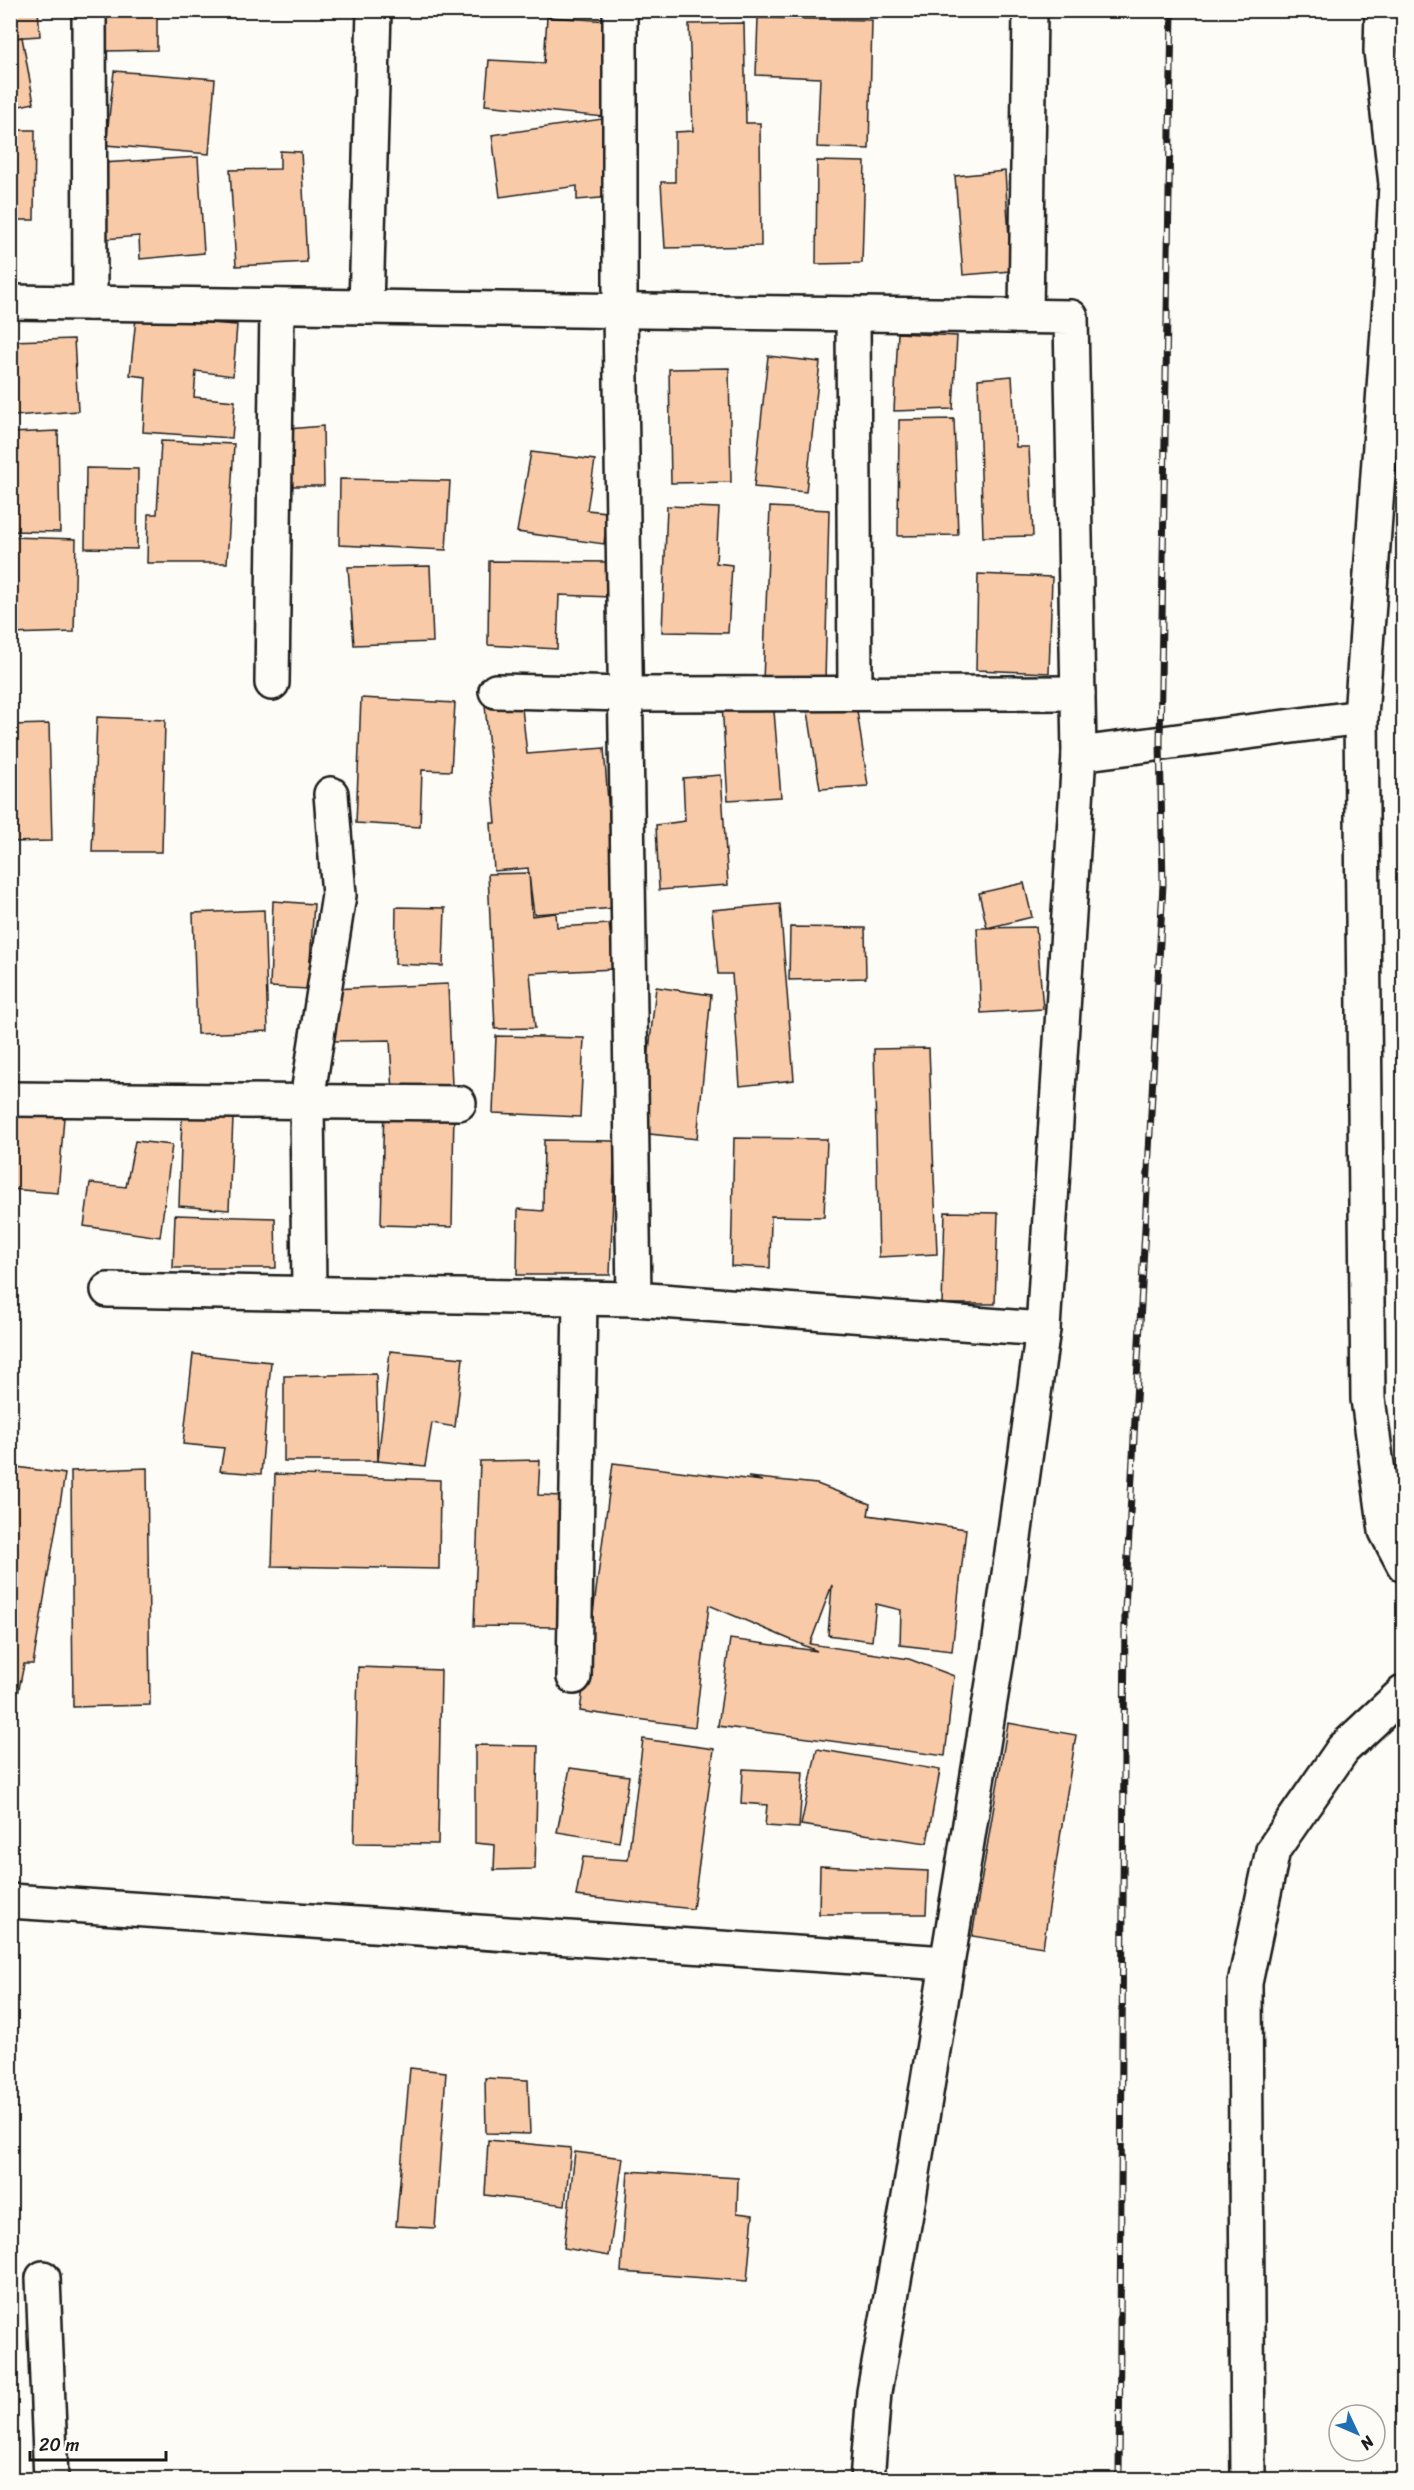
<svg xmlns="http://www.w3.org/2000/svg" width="1414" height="2490" font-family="Sriracha,sans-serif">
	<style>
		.building { fill: #f8caa7; stroke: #1c1c1c; stroke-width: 1.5 }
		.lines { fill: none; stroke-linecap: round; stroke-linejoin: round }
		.minor-casing { stroke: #1c1c1c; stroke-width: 38 }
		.minor { stroke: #fdfcf7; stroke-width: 33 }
		.rail-casing { stroke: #1c1c1c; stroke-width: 7 }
		.rail { stroke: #fdfcf7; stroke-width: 4.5; stroke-dasharray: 14; stroke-linecap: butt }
	</style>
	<rect width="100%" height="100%" fill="#fdfcf7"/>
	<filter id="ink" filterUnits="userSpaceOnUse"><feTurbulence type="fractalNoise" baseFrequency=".0167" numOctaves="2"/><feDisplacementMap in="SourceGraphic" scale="12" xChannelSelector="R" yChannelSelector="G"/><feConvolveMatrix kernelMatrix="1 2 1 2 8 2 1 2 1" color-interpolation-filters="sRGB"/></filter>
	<g filter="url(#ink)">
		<g class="building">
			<path d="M10 10H38L40 36 10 38Z"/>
			<path d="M106 10H193V17L157 13V50L107 51Z"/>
			<path d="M547 17 611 21 604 117 485 105 489 60 544 63Z"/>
			<path d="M758 18 872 20 869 149 817 147 820 78 756 75Z"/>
			<path d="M744 23 746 123H760L761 246 665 248 661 182H675V132L693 131 689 24Z"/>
			<path d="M22 37 34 103 10 108V40Z"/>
			<path d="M114 71 215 79 209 154 106 145Z"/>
			<path d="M602 119 612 197 577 200V186L500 197 492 135Z"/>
			<path d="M10 130H35L34 220H10Z"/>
			<path d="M280 151 301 152 307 262 236 266 230 170 280 169Z"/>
			<path d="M198 157 204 253 140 259 139 236 105 239 102 163Z"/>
			<path d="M817 161 865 162 862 263 816 264Z"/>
			<path d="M1005 171 1011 271 963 275 955 176Z"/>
			<path d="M136 318 237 325 233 376 196 371 194 397 235 401 232 438 143 432 146 377 130 375Z"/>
			<path d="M898 333 957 336 953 409 894 411Z"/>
			<path d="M74 339 78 411 14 416 11 341Z"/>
			<path d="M768 356 820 362 806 492 754 487Z"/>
			<path d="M729 368 731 482 671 483 669 369Z"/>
			<path d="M1012 376 1016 447H1029L1033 536 983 537 978 379Z"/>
			<path d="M954 419 958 535 898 536 899 420Z"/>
			<path d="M323 426 324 486H292L288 429Z"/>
			<path d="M58 431 60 532 10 531V433Z"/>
			<path d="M161 441 234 444 227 563H147L148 514H157Z"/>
			<path d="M531 452 595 460 587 510 607 512 604 544 517 532Z"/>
			<path d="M86 468 138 469 137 549 85 548Z"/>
			<path d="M340 479 450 481 446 550 339 545Z"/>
			<path d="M667 506 719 508 716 563 732 565 728 633 662 632Z"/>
			<path d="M770 507 829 510 825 682 763 681Z"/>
			<path d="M10 537 76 539 74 632 10 634Z"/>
			<path d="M489 561 613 562 611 597 559 595 557 649 488 645Z"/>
			<path d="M430 566 433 642 354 645 348 567Z"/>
			<path d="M978 574 1052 577 1049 673 976 670Z"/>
			<path d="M855 697 868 786 820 789 807 705Z"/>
			<path d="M361 698 455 703 451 771 422 770 420 827 356 823Z"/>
			<path d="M521 699 527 754 604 748 616 908 534 914 528 868 494 871 491 823H496L485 705Z"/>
			<path d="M773 699 781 797 728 800 722 704Z"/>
			<path d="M97 717 165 720 162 852H92Z"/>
			<path d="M49 724 52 841 10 842V725Z"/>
			<path d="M721 775 728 885 659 890 656 825 685 821 683 778Z"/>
			<path d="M529 873 532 916 556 913 557 927 609 924 615 969 530 973 535 1028 495 1029 488 874Z"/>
			<path d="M1024 883 1032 917 987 928 979 893Z"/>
			<path d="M273 901 314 904 308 989 270 987Z"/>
			<path d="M780 904 794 1080 740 1086 732 974H718L712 910Z"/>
			<path d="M396 907 445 908 443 966 395 964Z"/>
			<path d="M264 910 268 1031 197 1034 193 913Z"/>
			<path d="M790 927 865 928 866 978 789 980Z"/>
			<path d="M1036 927 1043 1009 981 1013 977 928Z"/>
			<path d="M448 984 452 1086 393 1093 390 1040 334 1041 331 989Z"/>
			<path d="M656 987 711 995 697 1139 640 1133Z"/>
			<path d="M496 1036 584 1038 580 1117 493 1113Z"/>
			<path d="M929 1048 937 1254 879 1257 874 1049Z"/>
			<path d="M384 1106 454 1108 452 1227 381 1225Z"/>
			<path d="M10 1114 64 1117 58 1193 10 1189Z"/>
			<path d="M182 1115 233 1118 229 1210 179 1206Z"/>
			<path d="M734 1138 827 1139 824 1217 771 1216 770 1268 731 1266Z"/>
			<path d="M544 1140 615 1141 610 1275H517L518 1209 543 1211Z"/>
			<path d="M135 1141 172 1145 160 1237 84 1226 90 1183 126 1187Z"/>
			<path d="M945 1212 998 1213 995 1304H942Z"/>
			<path d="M175 1215 275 1218 276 1268H173Z"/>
			<path d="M390 1351 463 1358 455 1427 432 1423 425 1466 378 1461Z"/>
			<path d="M193 1354 271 1362 261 1474 220 1471 224 1448 183 1444Z"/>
			<path d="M376 1374 378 1461H284V1376Z"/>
			<path d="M540 1460 538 1495 563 1496 558 1627 474 1626 480 1461Z"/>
			<path d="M613 1463 762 1481 748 1477 817 1484 870 1504 868 1515 966 1529 952 1651 900 1645 901 1610 876 1604 872 1641 828 1635 832 1585 810 1644 909 1659 954 1676 945 1756 718 1726 730 1639 817 1651 709 1605 695 1727 580 1711Z"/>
			<path d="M10 1466 65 1474 33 1664H24L18 1694 10 1693Z"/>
			<path d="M147 1468 150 1705 73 1707 71 1471Z"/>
			<path d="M275 1474 440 1480 439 1569 272 1566Z"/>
			<path d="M358 1667 441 1670 438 1844 354 1843Z"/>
			<path d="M1008 1723 1076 1735 1043 1947 972 1936Z"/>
			<path d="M643 1739 714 1749 693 1909 576 1896 583 1857 628 1860Z"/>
			<path d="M475 1745 538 1746 535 1869 494 1870 495 1845 475 1843Z"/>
			<path d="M817 1749 940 1770 927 1843 801 1825Z"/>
			<path d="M570 1768 629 1776 619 1842 557 1832Z"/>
			<path d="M743 1769 803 1772 799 1828 765 1826 767 1805 741 1803Z"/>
			<path d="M820 1866 928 1871 926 1914H819Z"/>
			<path d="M410 2068 446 2072 435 2228 396 2226Z"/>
			<path d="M485 2078 528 2080 530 2134 486 2133Z"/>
			<path d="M488 2140 571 2148 565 2205 485 2195Z"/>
			<path d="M575 2152 623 2158 609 2256 564 2248Z"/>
			<path d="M628 2171 738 2178 737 2213 753 2215 747 2281 621 2272Z"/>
		</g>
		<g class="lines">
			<defs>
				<g id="minor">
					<path d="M89 10 90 303"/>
					<path d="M620 10V311L634 1299"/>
					<path d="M1382 10 1381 51 1396 184 1391 288 1361 717 1368 1399 1386 1531 1404 1565"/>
					<path d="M10 302 1071 317 1079 754 1043 1329 999 1646 910 2191 874 2392 867 2480"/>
					<path d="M366 307 374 10"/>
					<path d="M853 314 855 693"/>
					<path d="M1026 316 1030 10"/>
					<path d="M272 683 277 306"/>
					<path d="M496 691 626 694 1078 693"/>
					<path d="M1079 754 1361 717"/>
					<path d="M10 1099 459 1103"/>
					<path d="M108 1290 634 1299 1043 1329"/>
					<path d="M309 1293 307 1100 339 895 331 794"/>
					<path d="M574 1677 580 1298"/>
					<path d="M10 1901 946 1963"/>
					<path d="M43 2278 51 2480"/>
					<path d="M1248 2480 1245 1983 1273 1850 1343 1749 1404 1692"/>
				</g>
			</defs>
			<use href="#minor" class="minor-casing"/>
			<use href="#minor" class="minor"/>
			<defs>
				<path id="rail" d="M1119 2480 1125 1610 1163 884 1160 743 1172 10"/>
			</defs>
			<use href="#rail" class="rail-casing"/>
			<use href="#rail" class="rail"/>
		</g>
	</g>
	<rect width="1414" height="2490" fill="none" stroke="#fdfcf7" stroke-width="36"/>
	<rect x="18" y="18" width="1378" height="2454" fill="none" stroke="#1c1c1c" stroke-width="2" filter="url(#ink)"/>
	<g transform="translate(1357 2433) rotate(134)"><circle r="28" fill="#fdfcf7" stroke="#a3a29f" stroke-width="1.5"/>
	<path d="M0-4.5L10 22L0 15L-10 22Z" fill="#1f6fb2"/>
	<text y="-9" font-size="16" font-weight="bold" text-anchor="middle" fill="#1c1c1c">N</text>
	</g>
	<path d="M30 2451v9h136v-9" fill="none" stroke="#1c1c1c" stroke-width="3"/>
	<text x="39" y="2451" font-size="18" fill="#1c1c1c" stroke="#fdfcf7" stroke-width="4.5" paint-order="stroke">20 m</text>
</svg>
